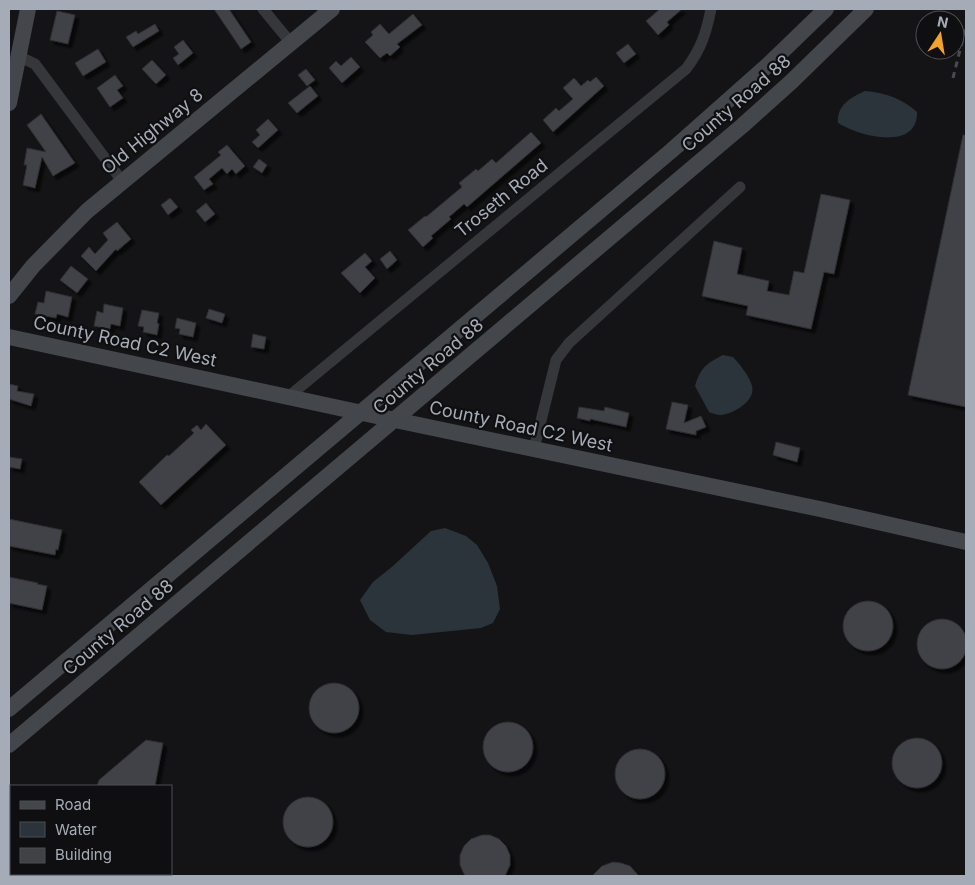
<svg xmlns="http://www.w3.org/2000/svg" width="975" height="885" font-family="Inter,sans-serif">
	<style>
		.water { fill: #2a343a }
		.building { fill: #404246; stroke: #2e2f32; filter: url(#shadow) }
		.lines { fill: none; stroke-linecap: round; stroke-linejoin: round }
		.street { stroke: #35373b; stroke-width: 11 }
		.secondary { stroke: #43464b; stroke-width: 16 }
		.rail { stroke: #484b50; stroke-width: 3; stroke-dasharray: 6 5; stroke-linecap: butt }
		.labels { text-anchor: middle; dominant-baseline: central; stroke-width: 4.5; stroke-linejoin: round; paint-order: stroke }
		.street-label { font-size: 18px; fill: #a6acb7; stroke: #0f0f11 }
	</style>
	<defs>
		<filter id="shadow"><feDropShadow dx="4" dy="4" stdDeviation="1" flood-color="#0009"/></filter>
	</defs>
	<rect width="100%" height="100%" fill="#141416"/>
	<g class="water">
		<path d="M865 91C884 92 903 99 917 112 918 152 858 136 838 123 836 106 851 97 865 91Z"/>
		<path d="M723 355 733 357C740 365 749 375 752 386 756 401 733 414 721 415 717 415 712 413 709 412L695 386C701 367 706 364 723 355Z"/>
		<path d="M445 528 466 536 477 545 488 563 497 586 500 609 493 623 481 628 412 635 386 632 370 620 360 600 373 582 393 566 431 531Z"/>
	</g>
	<g class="building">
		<path d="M214 9H229L251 42 241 49Z"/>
		<path d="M660 9H682L667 22 669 25 658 35 646 21Z"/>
		<path d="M57 11 75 15 68 44 50 40Z"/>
		<path d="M413 14 422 25 397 44 400 47 390 56 387 53 380 58 365 42 373 35 371 32 380 24 389 34Z"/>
		<path d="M155 24 159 31 133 47 126 37 136 31 138 34Z"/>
		<path d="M183 40 193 53 178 65 173 58 179 54 174 47Z"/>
		<path d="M628 44 636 54 624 63 616 53Z"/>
		<path d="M98 49 106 62 83 76 75 63Z"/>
		<path d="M351 57 360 67 342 83 329 68 336 61 341 66Z"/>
		<path d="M152 60 166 75 156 84 142 69Z"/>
		<path d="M306 69 315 80 307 86 298 75Z"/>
		<path d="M115 75 123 86 117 90 123 98 110 107 97 88Z"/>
		<path d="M596 77 604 86 553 132 543 120 556 108 559 111 573 99 563 88 574 78 581 86 588 80 590 82Z"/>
		<path d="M310 86 318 96 297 113 288 103Z"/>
		<path d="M41 114 75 163 53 176 42 157 35 188 23 185 27 165H24L27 148 46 152 27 125Z"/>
		<path d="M268 119 278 130 258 148 252 142 260 135 256 130Z"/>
		<path d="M531 132 541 143 467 207 464 204 449 217 451 219 431 236 433 238 423 247 408 230 425 216 426 217 462 187 459 183 476 169 478 171 492 159 496 163Z"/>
		<path d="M963 135H966V407L908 395Z"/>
		<path d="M227 145 245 166 236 174 232 169 227 174 222 168 209 179 213 184 204 190 194 177 221 155 218 152Z"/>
		<path d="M259 159 267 165 262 173 253 167Z"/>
		<path d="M821 194 850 200 834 274 824 272 811 329 746 315 748 306 702 296 714 241 742 248 737 274 769 281 767 291 789 295 794 271 804 273Z"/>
		<path d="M170 198 178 207 168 215 161 205Z"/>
		<path d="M206 203 215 214 205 222 196 211Z"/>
		<path d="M117 222 131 239 117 251 116 249 96 271 81 256 89 247 95 254 108 240 103 233Z"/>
		<path d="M390 251 397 260 387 269 380 259Z"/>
		<path d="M365 253 372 261 365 267 375 278 360 293 341 273Z"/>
		<path d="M71 266 88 279 77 293 60 280Z"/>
		<path d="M46 291 72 297 68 317 57 314 56 318 35 314 38 302 44 303Z"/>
		<path d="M104 304 123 308 120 326 111 324 110 329 94 326 97 311 103 313Z"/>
		<path d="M209 309 225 314 222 323 206 318Z"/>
		<path d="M142 310 159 313 157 323 159 324 157 335 143 332 144 327 138 326Z"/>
		<path d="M177 318 196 323 193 337 179 334 180 329 175 328Z"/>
		<path d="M253 334 266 337 264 349 251 347Z"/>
		<path d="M9 384 18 386 17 391 34 394 31 406 9 399Z"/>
		<path d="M672 402 688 405 684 423 701 416 706 427 696 431V435L666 429Z"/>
		<path d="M579 407 604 411 605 407 629 413 626 427 590 419V421L577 418Z"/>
		<path d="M206 424 226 445 161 505 139 482 167 455 169 456 194 433 191 430 197 425 201 430Z"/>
		<path d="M776 442 800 448 797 462 773 455Z"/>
		<path d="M9 457 22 459 20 469 9 467Z"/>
		<path d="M9 519 62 530 58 550 56 549 55 555 9 546Z"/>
		<path d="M9 577 38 583 37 584 47 586 42 610 9 603Z"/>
		<circle cx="868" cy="626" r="25"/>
		<circle cx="942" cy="644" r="25"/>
		<circle cx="334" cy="708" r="25"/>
		<circle cx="508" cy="747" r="25"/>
		<circle cx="917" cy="763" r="25"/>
		<path d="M146 740 163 743 155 786H97L99 780Z"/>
		<circle cx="640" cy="774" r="25"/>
		<circle cx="308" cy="822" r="25"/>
		<path d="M482 835H490L499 839 506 846 510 855V865L505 876H466L464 874 460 865V855L464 846 471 839Z"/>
		<path d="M613 862 621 863 630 866 639 876H592L602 866Z"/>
	</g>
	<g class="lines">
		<g class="street">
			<path d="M263 9 291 43"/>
			<path d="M18 56 35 64 122 181"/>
			<path d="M288 397 686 69C701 49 706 34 711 9"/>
			<path d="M534 449 556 360 569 343 740 187"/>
		</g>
		<g class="secondary">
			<path d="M9 103 28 9"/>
			<path d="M9 296 33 266 87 211 332 9"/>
			<path d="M9 337 395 420 820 509 966 542"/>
			<path d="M9 709 671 151 768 65 826 9"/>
			<path d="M9 745 742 126 791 82 866 9"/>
		</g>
		<path class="rail" d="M953 78 966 26"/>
	</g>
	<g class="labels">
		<g class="street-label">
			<text transform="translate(736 103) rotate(-41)">County Road 88</text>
			<text transform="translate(152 131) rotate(-39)">Old Highway 8</text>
			<text transform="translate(501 198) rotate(-39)">Troseth Road</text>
			<text transform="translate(125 341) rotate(12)">County Road C2 West</text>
			<text transform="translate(428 366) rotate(-40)">County Road 88</text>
			<text transform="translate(521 426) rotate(12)">County Road C2 West</text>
			<text transform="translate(118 627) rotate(-40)">County Road 88</text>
		</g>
	</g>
	<rect width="975" height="885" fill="none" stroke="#a6acb7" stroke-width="20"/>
	<rect x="10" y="785" width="162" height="90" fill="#0f0f11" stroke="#4b4e53"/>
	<rect x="20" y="801" width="25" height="8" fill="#43464b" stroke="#4b4e53"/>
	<text x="55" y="810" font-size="15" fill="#a6acb7">Road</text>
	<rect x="20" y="822" width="25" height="15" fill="#2a343a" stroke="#4b4e53"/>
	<text x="55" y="835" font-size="15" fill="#a6acb7">Water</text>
	<rect x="20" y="848" width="25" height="15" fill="#404246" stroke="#4b4e53"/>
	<text x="55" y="860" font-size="15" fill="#a6acb7">Building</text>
	<g transform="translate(940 35) rotate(12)"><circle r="24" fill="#0f0f11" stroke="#4b4e53"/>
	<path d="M0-4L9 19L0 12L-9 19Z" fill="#f4a22e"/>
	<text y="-8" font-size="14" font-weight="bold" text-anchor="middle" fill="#a6acb7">N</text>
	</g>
</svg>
